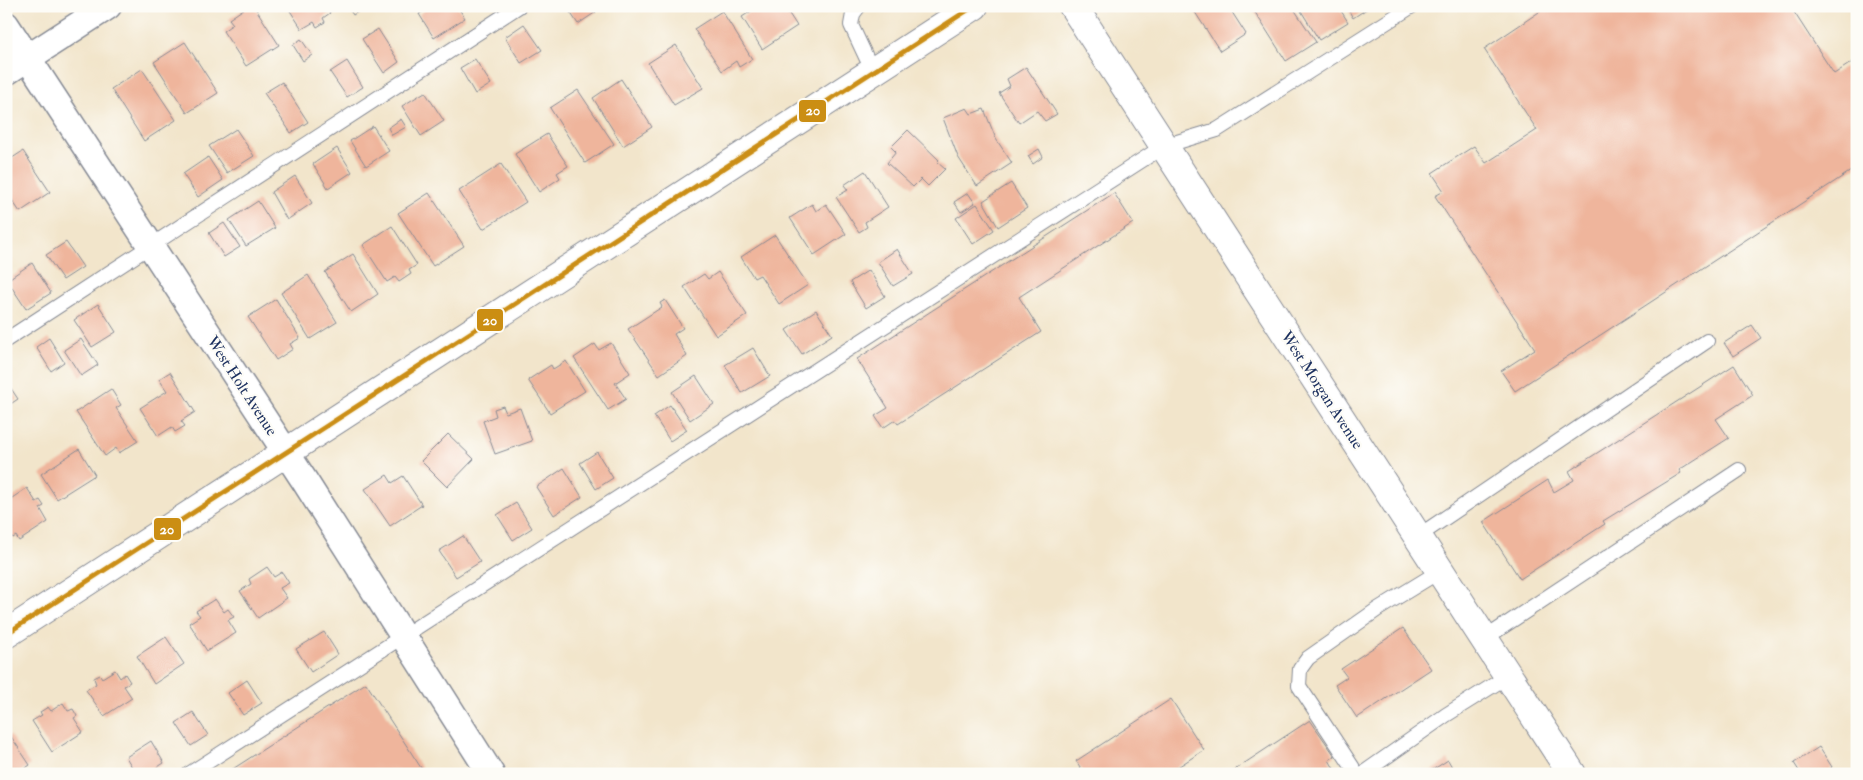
<svg xmlns="http://www.w3.org/2000/svg" width="1863" height="780" font-family="'IM FELL Double Pica',serif">
	<style>
		.building { fill: #efb59c }
		.lines { fill: none; stroke-linecap: round; stroke-linejoin: round }
		.service-casing { stroke: #868a94; stroke-width: 16 }
		.minor-casing { stroke: #868a94; stroke-width: 29 }
		.tertiary-casing { stroke: #868a94; stroke-width: 30 }
		.service { stroke: #fff; stroke-width: 14 }
		.minor { stroke: #fff; stroke-width: 26 }
		.tertiary { stroke: #fff; stroke-width: 28 }
		.bus-1-casing { stroke: #fdfcf7; stroke-width: 9 }
		.bus-1 { stroke: #cb8e13; stroke-width: 5 }
		.labels { text-anchor: middle; dominant-baseline: central; stroke-width: 4.5; stroke-linejoin: round; paint-order: stroke }
		.street-label { font-size: 16px; fill: #1b2f5e; stroke: #fdfcf7 }
		.line-badge { stroke: #fdfcf7; stroke-width: 2 }
		.badge-label { font-size: 14px; text-anchor: middle; font-weight: bold; fill: #fff }
	</style>
	<rect width="100%" height="100%" fill="#fdfcf7"/>
	<filter id="ink" filterUnits="userSpaceOnUse"><feTurbulence type="fractalNoise" baseFrequency=".02" numOctaves="2"/><feDisplacementMap in="SourceGraphic" scale="10" xChannelSelector="R" yChannelSelector="G"/><feConvolveMatrix kernelMatrix="1 2 1 2 8 2 1 2 1" color-interpolation-filters="sRGB"/></filter>
	<filter id="wash" filterUnits="userSpaceOnUse"><feTurbulence type="fractalNoise" baseFrequency=".0096" numOctaves="4" result="noise"/><feDisplacementMap in="SourceGraphic" scale="20" xChannelSelector="R" yChannelSelector="G"/><feGaussianBlur stdDeviation="1.12" result="paint"/><feColorMatrix in="noise" values="0 0 0 0 0 0 0 0 0 0 0 0 0 0 0 0 0 1.4 0 .05"/><feComposite in="paint" operator="in"/></filter>
	<g filter="url(#wash)">
		<rect width="100%" height="100%" fill="#f2e5cb"/>
		<g id="blocks">
			<g class="building">
				<path d="M248 6H254L279 45 246 66 223 31 233 24 229 19Z"/>
				<path d="M287 6H326L330 13 323 18 325 22 317 27 314 22 302 29Z"/>
				<path d="M347 6H367L353 15Z"/>
				<path d="M431 6H457L465 18 434 38 419 14Z"/>
				<path d="M566 6H592L596 12 578 24Z"/>
				<path d="M759 6H784L797 26 762 49 742 17Z"/>
				<path d="M1191 6H1228L1246 34 1220 51Z"/>
				<path d="M1251 6H1292L1316 42 1286 61Z"/>
				<path d="M1298 6H1338L1348 22 1319 40Z"/>
				<path d="M1346 6H1371L1353 18Z"/>
				<path d="M1548 6H1790L1834 74 1857 59V167L1515 391 1501 371 1535 349 1435 196 1444 191 1432 173 1474 146 1486 163 1537 130 1484 49Z"/>
				<path d="M722 11 752 59 739 67 736 61 722 71 694 29Z"/>
				<path d="M524 24 542 50 521 63 505 37Z"/>
				<path d="M378 29 399 62 384 73 362 39Z"/>
				<path d="M301 39 312 55 303 61 293 45Z"/>
				<path d="M185 42 218 93 187 113 154 62Z"/>
				<path d="M676 45 703 88 674 105 648 63Z"/>
				<path d="M475 59 491 84 475 94 460 68Z"/>
				<path d="M347 61 363 87 347 97 330 72Z"/>
				<path d="M1026 67 1057 114 1045 121 1037 111 1019 123 999 93 1010 86 1007 79Z"/>
				<path d="M142 69 176 120 144 141 111 89Z"/>
				<path d="M621 79 652 127 623 146 593 98Z"/>
				<path d="M282 82 308 122 291 133 264 93Z"/>
				<path d="M578 90 614 144 585 163 550 108Z"/>
				<path d="M425 92 444 121 421 136 402 106Z"/>
				<path d="M967 108 971 114 984 109 996 139 1012 163 977 186 958 157 943 118Z"/>
				<path d="M401 119 406 127 392 135 388 128Z"/>
				<path d="M373 126 389 151 366 166 350 141Z"/>
				<path d="M236 129 254 156 227 173 209 146Z"/>
				<path d="M908 130 939 160 937 162 945 169 928 186 921 179 913 187 887 163 896 152 891 147Z"/>
				<path d="M547 134 568 166 557 173 560 178 539 192 515 154Z"/>
				<path d="M337 148 352 172 328 188 313 164Z"/>
				<path d="M1039 149 1043 157 1033 164 1028 156Z"/>
				<path d="M23 151 50 192 20 212 6 191V162Z"/>
				<path d="M208 157 223 180 198 197 183 174Z"/>
				<path d="M501 164 526 202 483 229 459 191Z"/>
				<path d="M865 171 888 207 865 222 867 227 859 232 836 197 848 190 844 185Z"/>
				<path d="M295 176 312 203 287 220 271 192Z"/>
				<path d="M1011 183 1027 208 998 227 983 201Z"/>
				<path d="M429 193 464 246 433 266 398 213Z"/>
				<path d="M968 193 975 203 961 212 954 202Z"/>
				<path d="M1114 193 1133 223 1019 297 1041 332 898 424 895 420 883 428 875 416 888 408 857 359Z"/>
				<path d="M258 201 275 228 246 246 229 220Z"/>
				<path d="M812 204 816 211 826 204 846 234 814 255 790 218Z"/>
				<path d="M977 204 994 230 973 244 956 218Z"/>
				<path d="M224 223 240 247 224 257 209 233Z"/>
				<path d="M392 226 417 265 409 270 411 274 399 282 395 277 387 282 363 245Z"/>
				<path d="M775 235 808 285 779 304 760 275 754 278 741 257Z"/>
				<path d="M66 242 83 267 63 280 46 255Z"/>
				<path d="M897 249 913 274 893 286 878 262Z"/>
				<path d="M353 254 378 294 351 312 325 272Z"/>
				<path d="M32 263 51 293 26 309 7 280Z"/>
				<path d="M869 270 885 296 866 308 850 282Z"/>
				<path d="M718 272 747 315 716 336 684 287 704 274 708 279Z"/>
				<path d="M308 275 337 322 310 339 281 293Z"/>
				<path d="M276 299 300 338 290 344 293 349 276 360 248 317Z"/>
				<path d="M665 300 683 328 674 334 687 356 659 375 628 329 662 307 660 303Z"/>
				<path d="M98 304 116 332 92 347 74 320Z"/>
				<path d="M816 310 832 335 802 354 786 330Z"/>
				<path d="M1752 325 1761 338 1733 356 1724 343Z"/>
				<path d="M49 338 64 362 51 371 36 347Z"/>
				<path d="M81 339 98 365 81 376 64 350Z"/>
				<path d="M611 343 630 373 615 383 626 399 608 410 574 358 595 344 599 350Z"/>
				<path d="M753 348 770 376 742 393 725 365Z"/>
				<path d="M566 361 585 391 550 413 528 380 551 365 553 369Z"/>
				<path d="M1734 365 1753 395 1716 419 1729 438 1679 470 1681 473 1603 521 1605 524 1520 579 1483 522 1548 480 1554 492 1574 480 1569 471Z"/>
				<path d="M170 372 195 412 181 421 185 426 175 432 172 427 158 436 140 408 167 391 159 379Z"/>
				<path d="M696 376 714 404 690 420 672 392Z"/>
				<path d="M6 381 18 399 6 407Z"/>
				<path d="M111 389 121 405 116 408 138 441 119 453 116 448 105 456 76 412Z"/>
				<path d="M670 405 687 430 670 441 654 416Z"/>
				<path d="M503 406 506 413 520 408 532 441 495 454 483 421 496 416 494 409Z"/>
				<path d="M448 434 474 459 447 487 421 461Z"/>
				<path d="M79 449 95 475 57 499 41 474Z"/>
				<path d="M597 452 613 478 596 489 580 463Z"/>
				<path d="M564 468 582 497 554 515 536 487Z"/>
				<path d="M387 475 392 483 403 476 422 505 390 526 365 489Z"/>
				<path d="M27 488 36 502 40 500 44 506 40 508 48 522 19 541 16 536 13 538 9 533 12 531 6 522V502Z"/>
				<path d="M516 503 532 528 513 540 497 515Z"/>
				<path d="M463 536 480 562 456 577 439 551Z"/>
				<path d="M267 567 274 577 282 572 289 583 280 588 287 598 258 618 240 591 251 584 249 579Z"/>
				<path d="M215 599 224 612 228 609 234 617 228 620 236 633 207 651 189 623 200 616 196 611Z"/>
				<path d="M1403 628 1431 669 1357 718 1335 685 1347 677 1341 669Z"/>
				<path d="M324 632 338 654 311 672 296 649Z"/>
				<path d="M166 637 184 664 154 684 137 656Z"/>
				<path d="M115 670 120 678 125 674 130 682 124 686 132 698 104 716 86 690 96 684 94 678 100 675 102 678Z"/>
				<path d="M247 680 262 703 243 715 228 693Z"/>
				<path d="M366 683 425 774H225Z"/>
				<path d="M1171 699 1204 750 1167 774H1085L1076 761Z"/>
				<path d="M63 703 68 711 73 709 77 716 74 718 83 732 52 752 32 721 42 715 40 712 48 707 51 711Z"/>
				<path d="M193 712 208 735 191 746 176 723Z"/>
				<path d="M1310 720 1335 756 1329 760 1336 772 1333 774H1228Z"/>
				<path d="M10 735 30 765 17 774H6V737Z"/>
				<path d="M151 741 164 763 147 774H136L126 757Z"/>
				<path d="M1819 747 1832 767 1830 769 1833 774H1801L1794 763Z"/>
				<path d="M1448 760 1456 774H1426Z"/>
			</g>
		</g>
	</g>
	<g filter="url(#ink)">
		<use href="#blocks" fill-opacity="0" stroke="#868a94" stroke-width="1"/>
		<g class="lines">
			<defs>
				<g id="service">
					<path d="M859 6 853 14 851 25 873 72"/>
					<path d="M6 340 519 6"/>
					<path d="M1417 537 1707 341"/>
					<path d="M1484 639 1739 470"/>
					<path d="M189 774 1164 146 1217 130 1412 6"/>
					<path d="M1357 774 1299 686 1300 669 1308 658 1378 609 1440 571"/>
					<path d="M1362 774 1446 715 1508 676"/>
				</g>
				<g id="minor">
					<path d="M6 25 304 480 491 774"/>
					<path d="M6 72 108 6"/>
				</g>
				<g id="tertiary">
					<path d="M1073 6 1572 774"/>
					<path d="M6 634 974 6"/>
				</g>
			</defs>
			<use href="#service" class="service-casing"/>
			<use href="#minor" class="minor-casing"/>
			<use href="#tertiary" class="tertiary-casing"/>
			<use href="#service" class="service"/>
			<use href="#minor" class="minor"/>
			<use href="#tertiary" class="tertiary"/>
			<defs>
				<path id="bus-1" d="M6 634 974 6"/>
			</defs>
			<use href="#bus-1" class="bus-1-casing"/>
			<use href="#bus-1" class="bus-1"/>
		</g>
	</g>
	<g class="labels">
		<g class="street-label">
			<text transform="translate(242 386) rotate(57)">West Holt Avenue</text>
			<text transform="translate(1322 390) rotate(57)">West Morgan Avenue</text>
		</g>
	</g>
	<g class="line-badge">
		<rect x="798" y="99" width="29" height="24" rx="5" fill="#cb8e13"/>
		<rect x="476" y="308" width="28" height="24" rx="5" fill="#cb8e13"/>
		<rect x="153" y="517" width="29" height="24" rx="5" fill="#cb8e13"/>
	</g>
	<g class="badge-label">
		<text x="813" y="115">20</text>
		<text x="490" y="325">20</text>
		<text x="167" y="534">20</text>
	</g>
	<rect width="1863" height="780" fill="none" stroke="#fdfcf7" stroke-width="25"/>
</svg>
